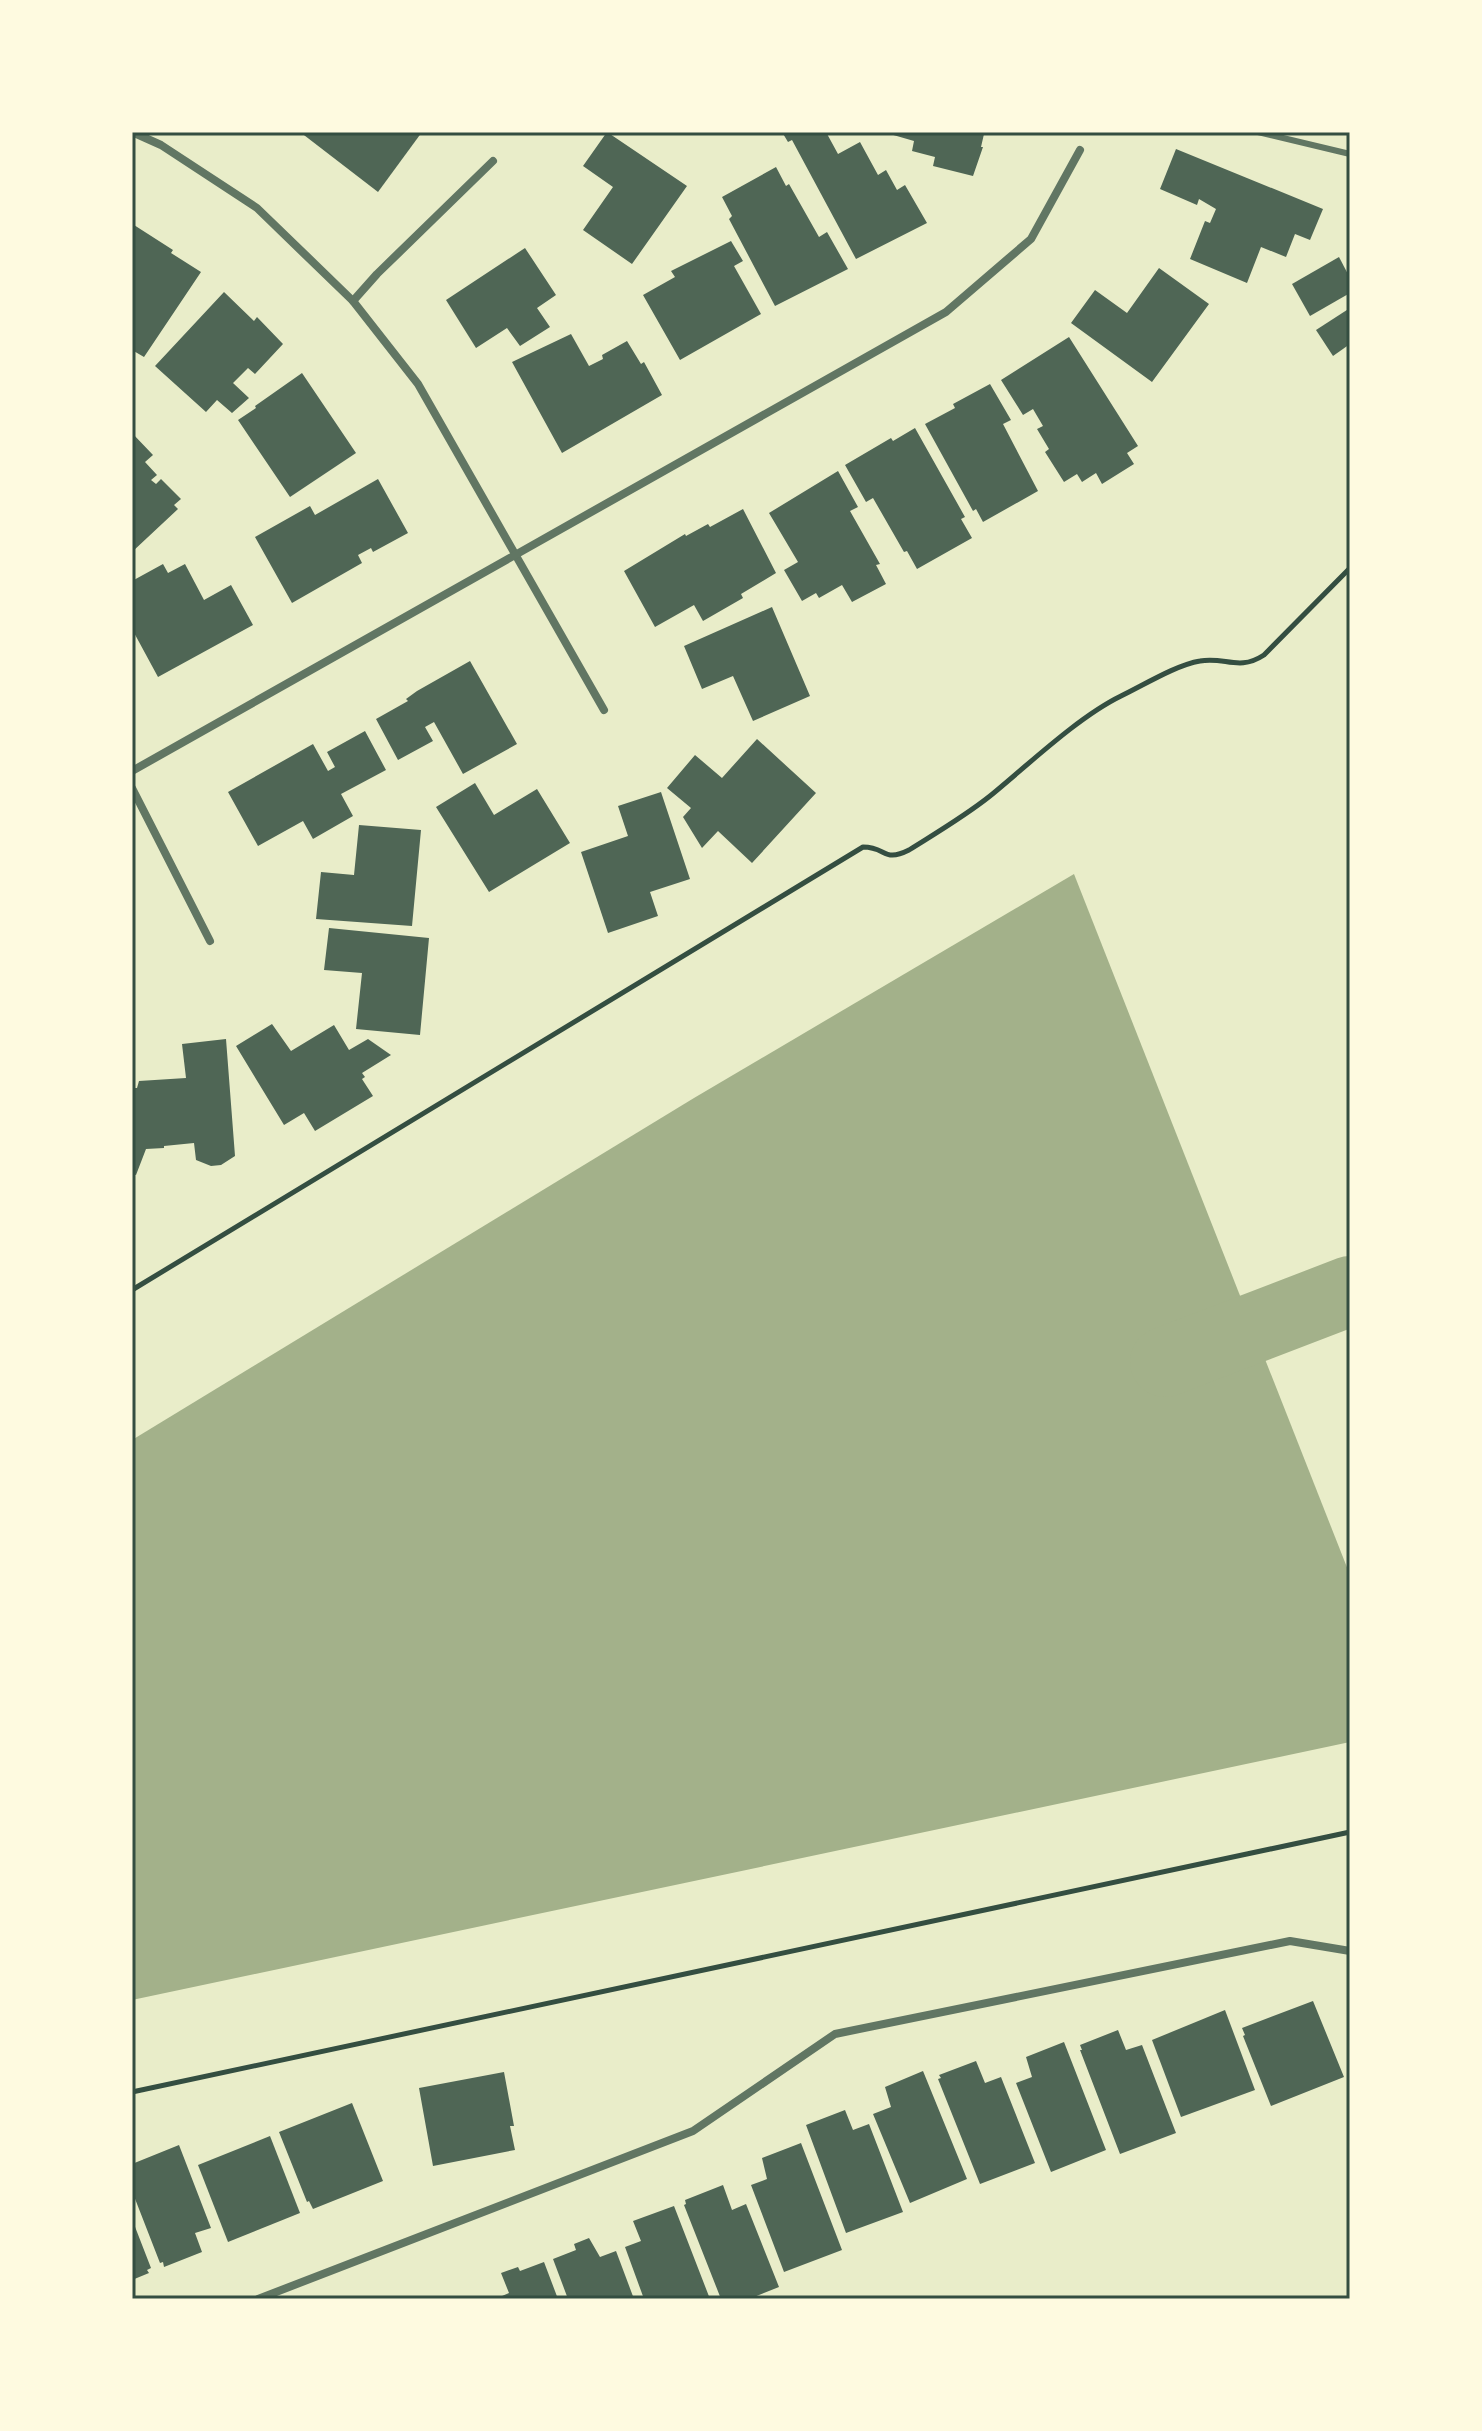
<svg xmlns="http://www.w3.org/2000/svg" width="1482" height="2431" font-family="Inter,sans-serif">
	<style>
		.water { fill: #a3b18a }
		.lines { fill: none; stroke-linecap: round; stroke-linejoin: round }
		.river { stroke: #a3b18a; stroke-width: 70 }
		.building { fill: #4f6655 }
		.path { stroke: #344e41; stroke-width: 5 }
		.service { stroke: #617663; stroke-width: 6 }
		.minor { stroke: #617663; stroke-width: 8 }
		.neatline { fill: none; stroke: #344e41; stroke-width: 3 }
	</style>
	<rect width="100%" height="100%" fill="#e9edc9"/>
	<path class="water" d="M1074 874 1350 1575V1742L132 2000V1440L694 1098Z"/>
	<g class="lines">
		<path class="river" d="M1165 1362 1350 1291"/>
	</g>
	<g class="building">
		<path d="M300 132H422L378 192Z"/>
		<path d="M607 132 687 186 632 264 583 230 613 187 583 166Z"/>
		<path d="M782 132H826L838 154 860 142 878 175 886 170 897 190 905 185 927 223 856 259 792 140 788 142Z"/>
		<path d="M883 132H983L984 134 981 147H983L973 176 933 166 935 157 912 151 914 141Z"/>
		<path d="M1176 149 1323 209 1310 240 1295 234 1286 257 1261 247 1247 283 1190 259 1205 221 1210 223 1216 209 1199 199 1197 205 1160 189Z"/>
		<path d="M776 167 786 186 789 184 819 237 827 232 848 269 775 306 729 219 732 216 722 197Z"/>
		<path d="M134 225 173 250 171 253 201 272 144 357 132 350V228Z"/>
		<path d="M731 241 743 261 734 266 761 314 680 360 643 295 675 277 671 271Z"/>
		<path d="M525 248 556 295 537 308 550 327 520 346 507 328 476 348 446 300Z"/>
		<path d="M1339 257 1350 278V293L1310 316 1292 284Z"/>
		<path d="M1159 268 1209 304 1152 382 1071 323 1095 290 1127 313Z"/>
		<path d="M224 292 254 321 257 317 283 344 255 374 248 368 233 383 249 398 232 413 217 400 206 412 155 366Z"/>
		<path d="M1350 308V344L1333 356 1316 330Z"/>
		<path d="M571 334 589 366 603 359 602 355 627 341 641 364 644 362 662 395 562 453 512 362Z"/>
		<path d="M1069 337 1138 446 1127 453 1134 464 1102 484 1096 473 1082 482 1077 474 1064 482 1045 452 1049 449 1037 429 1043 426 1033 409 1023 415 1001 380Z"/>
		<path d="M302 373 356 453 290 497 238 420 256 408 255 406Z"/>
		<path d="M990 384 1011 420 1003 424 1038 491 983 522 976 509 973 511 925 424 955 408 953 404Z"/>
		<path d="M915 428 965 517 961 519 972 538 917 569 907 551 904 552 873 498 866 502 845 465 891 438 893 441Z"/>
		<path d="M132 433 153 455 145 462 157 475 151 480 156 484 161 479 181 499 174 505 178 509 132 552Z"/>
		<path d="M838 471 858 507 850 511 880 564 876 565 886 584 852 602 842 585 819 598 816 593 802 601 784 570 798 562 769 513Z"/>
		<path d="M378 479 408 533 373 552 371 548 358 555 362 563 292 603 255 537 310 506 315 515Z"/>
		<path d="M743 509 776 573 741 594 743 598 703 621 694 605 655 627 624 571 685 534 686 536 708 524 710 527Z"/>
		<path d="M163 564 168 573 185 564 204 600 231 585 253 625 158 677 132 629V581Z"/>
		<path d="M772 607 810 696 753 721 733 676 702 689 684 646Z"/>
		<path d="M470 661 517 744 463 774 434 722 425 727 433 741 398 760 376 719 408 701 406 699 417 691Z"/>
		<path d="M365 731 386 770 341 794 353 816 313 839 303 821 258 846 228 792 313 744 328 771 335 767 327 752Z"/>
		<path d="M757 739 816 793 752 863 718 831 702 848 683 817 691 808 667 788 695 755 722 778Z"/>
		<path d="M475 783 494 815 537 789 570 843 489 892 436 807Z"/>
		<path d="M661 792 690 879 650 892 658 916 608 933 581 852 628 836 618 806Z"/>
		<path d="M359 825 421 830 412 926 316 919 321 872 354 875Z"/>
		<path d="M329 928 429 938 420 1035 356 1029 362 973 324 970Z"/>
		<path d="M272 1024 291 1051 334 1025 349 1050 368 1039 391 1055 362 1073 365 1077 362 1079 373 1096 315 1131 304 1113 284 1125 236 1046Z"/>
		<path d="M226 1039 235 1156 221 1165 211 1166 196 1160 194 1143 164 1146V1148L146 1149 136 1175 132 1174V1088H137L139 1081 186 1078 182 1044Z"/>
		<path d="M1313 2001 1344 2077 1271 2106 1243 2036 1245 2035 1242 2028Z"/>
		<path d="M1225 2010 1255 2090 1181 2117 1152 2040Z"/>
		<path d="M1118 2030 1126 2050 1142 2045 1176 2133 1120 2154 1080 2050H1082L1080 2045Z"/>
		<path d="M1064 2042 1106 2150 1051 2172 1016 2083 1032 2077 1026 2057Z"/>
		<path d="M976 2061 985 2083 1001 2077 1035 2163 980 2184 938 2079 941 2078 939 2075Z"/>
		<path d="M923 2071 967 2179 910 2203 873 2114 891 2107 885 2087Z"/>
		<path d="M504 2072 514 2126H510L515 2150 433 2166 419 2088Z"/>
		<path d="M352 2103 383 2181 313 2209 309 2201 307 2202 279 2132Z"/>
		<path d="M845 2110 853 2130 869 2124 903 2212 846 2233 806 2125Z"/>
		<path d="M270 2136 300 2213 228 2242 198 2165Z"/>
		<path d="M801 2143 842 2250 784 2272 751 2185 767 2179 762 2158Z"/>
		<path d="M179 2145 211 2228 195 2233 202 2252 164 2267 163 2262 160 2263 132 2191V2164Z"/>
		<path d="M723 2185 732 2210 746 2204 779 2287 749 2299H721L684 2205 686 2204 685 2200Z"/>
		<path d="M674 2206 710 2299H644L625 2247 641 2241 633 2221Z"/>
		<path d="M132 2219 151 2268 147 2270 149 2273 132 2280Z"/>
		<path d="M589 2238 600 2257 616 2251 634 2299H568L553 2259 576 2250 574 2244Z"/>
		<path d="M544 2262 558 2299H495L509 2293 501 2273 518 2267 520 2271Z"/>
	</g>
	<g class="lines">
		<g class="path">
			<path d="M132 1290 863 847C887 847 883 863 909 850 936 833 965 816 990 796 1028 765 1078 717 1121 696 1144 685 1176 665 1200 661 1225 656 1238 672 1264 655L1350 568"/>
			<path d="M132 2092 1350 1832"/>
		</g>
		<path class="service" d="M1258 132 1350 154"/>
		<g class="minor">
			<path d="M132 132 161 145 257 208 353 301 418 384 604 710"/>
			<path d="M353 301 377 274 493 161"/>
			<path d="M132 771 946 312 1031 239 1080 150"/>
			<path d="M132 788 210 941"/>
			<path d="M258 2299 693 2131 835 2034 1290 1941 1350 1951"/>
		</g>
	</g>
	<rect width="1482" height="2431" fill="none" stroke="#fefae0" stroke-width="268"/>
	<rect x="134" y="134" width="1214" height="2163" class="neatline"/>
</svg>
